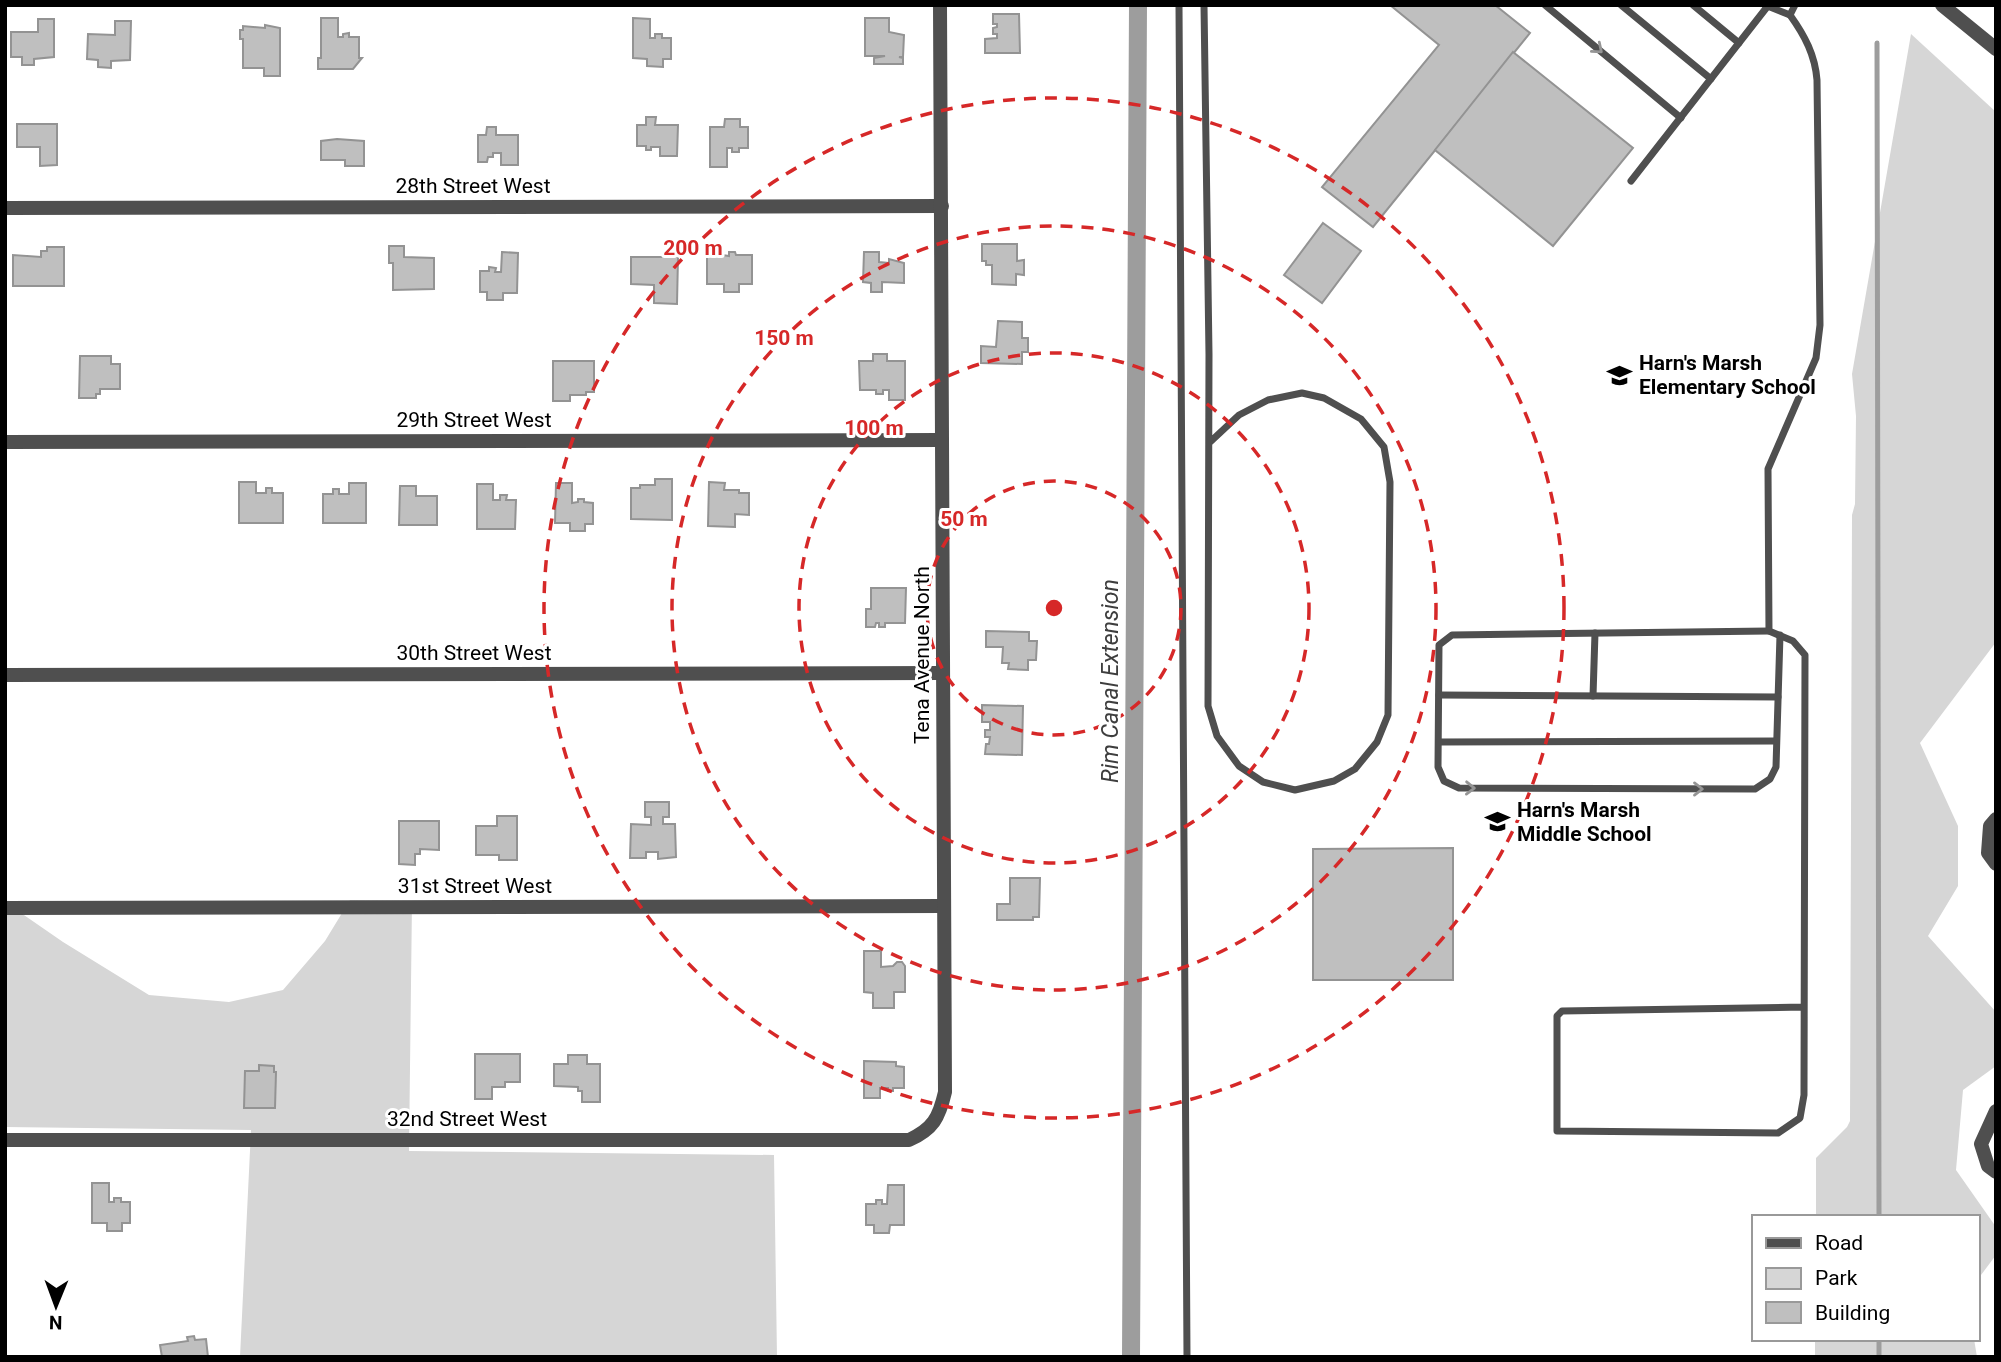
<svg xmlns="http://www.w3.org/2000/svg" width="2001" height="1362" font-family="Roboto,sans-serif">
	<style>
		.green { fill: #d6d6d6 }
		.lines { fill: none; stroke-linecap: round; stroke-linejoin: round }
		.stream { stroke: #9d9d9d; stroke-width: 5 }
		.canal { stroke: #9d9d9d; stroke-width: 18 }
		.building { fill: #bfbfbf; stroke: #939393; stroke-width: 2 }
		.service { stroke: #4f4f4f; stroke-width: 7 }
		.minor { stroke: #4f4f4f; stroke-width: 14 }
		.oneway { stroke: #959595 }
		.ring { fill: none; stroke: #d62828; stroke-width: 3.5; stroke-dasharray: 12 9 }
		.labels { text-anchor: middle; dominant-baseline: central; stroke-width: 6; stroke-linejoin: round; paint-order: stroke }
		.street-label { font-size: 21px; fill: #000; stroke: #fff }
		.poi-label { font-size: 21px; font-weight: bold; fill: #000; stroke: #fff; text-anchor: start }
		.water-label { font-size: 23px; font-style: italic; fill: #3e3e3e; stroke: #fff }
		.centre { fill: #d62828; stroke: #fff; stroke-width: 3.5 }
		.ring-label { font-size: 21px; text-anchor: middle; font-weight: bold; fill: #d62828; stroke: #fff; stroke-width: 6; stroke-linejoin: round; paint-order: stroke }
	</style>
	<rect width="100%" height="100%" fill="#fff"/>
	<g class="green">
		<path d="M1911 34 1996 112V642L1920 743 1958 826V886L1928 936 1996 1012V1066L1963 1090 1956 1170 1996 1227V1255L1978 1279V1217H1816V1158L1847 1127 1850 1121 1852 515 1855 504 1856 416 1852 374Z"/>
		<path d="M350 900 412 901 409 1151 774 1155 777 1357H240L251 1130 5 1127V910L21 913 63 942 149 995 229 1002 283 990 325 941Z"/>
		<path d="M1815 1339H1974L1977 1357H1815Z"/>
	</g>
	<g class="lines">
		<g class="stream">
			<path d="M1877 43 1879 1217"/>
			<path d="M1879 1339V1357"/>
		</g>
		<path class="canal" d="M1131 1357 1138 5"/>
	</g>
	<g class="building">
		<path d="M1390 5H1495L1530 33 1373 227 1322 187 1439 45Z"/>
		<path d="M993 14H1019L1020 53H985V39L997 38V34H993V28L997 27V24H993Z"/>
		<path d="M321 18H338V37H343V34L349 33V37H359V58H362L353 69H318V58H321Z"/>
		<path d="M633 18 650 19V38H655V34H662V38H671V59H663V67L647 66V59L633 58Z"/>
		<path d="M865 18H889V32L904 35 903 57H899L903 58V64H874V58L885 56H865Z"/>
		<path d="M38 19H54V57L34 59V65H22V57H11V32H38Z"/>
		<path d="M115 21H131L130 60 111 61V68L98 67V60L87 59 88 34 115 35Z"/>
		<path d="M265 25 280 28V76H264V68H243V39H240V30H243V26L265 28Z"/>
		<path d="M1513 52 1633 148 1553 246 1435 150Z"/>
		<path d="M646 117H656L655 125H678L677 156H660V147H651V150H646V146H637V125H646Z"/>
		<path d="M725 119H740V127H748V148H739V152H732V148H727V167H710V127H724Z"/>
		<path d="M17 124H57V165L40 166V147H17Z"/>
		<path d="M487 127H496V135H518V165H501V153H493V157H488L487 162H478V135H486Z"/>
		<path d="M337 139 364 141V166H345V160H321V141Z"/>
		<path d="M1323 223 1361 251 1322 303 1284 275Z"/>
		<path d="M982 244H1017V261L1024 260V275L1016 274V285L992 284V265H986V261H982Z"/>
		<path d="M707 245H722V255L729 256V252H735L736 255H752V284H739V292H724V284H707Z"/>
		<path d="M389 246H404V257L434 258V289L393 290V263H389Z"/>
		<path d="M47 247H64V286H13V255L41 257V251H47Z"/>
		<path d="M502 252 518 253 517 293H503V300H487V292H480V271H489V267L496 268 495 272H501Z"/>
		<path d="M864 252H879V262L889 263V259L904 263V283L882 282V292H871V283L863 282Z"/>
		<path d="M631 257H678L677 304 654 303V285L631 284Z"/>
		<path d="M998 321 1022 322V338H1028V352H1022V364L981 363V346L996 347Z"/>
		<path d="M873 354H887V361H905V400H889V390H883V394H876V390H860L859 361H873Z"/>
		<path d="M80 356H111V364H120V389H100V394H96V398H79Z"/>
		<path d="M553 361H594V392H586V395H570V401H553Z"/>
		<path d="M655 479H672V520L631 519V488H640V485H655Z"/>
		<path d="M239 482H256V493H266V488H272V493H283V523H239Z"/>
		<path d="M709 482 725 483 724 490H739V493H749V515L735 514V527L708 526Z"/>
		<path d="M349 483H366V523H323V494H333V489H339V494H349Z"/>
		<path d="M556 483H572V503L578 502V499H584V502L593 503V524H585V531H570V523H555Z"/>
		<path d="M477 484H493V500H500V495H507L506 500H516L515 529H477Z"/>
		<path d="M400 486H416V496H437V525H399Z"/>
		<path d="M871 588H906L905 623H885V627H879V623H876L875 627H866V609H871Z"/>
		<path d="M986 631 1029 632V641H1037L1036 660H1028V670L1008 669 1009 663H1002L1003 647H986Z"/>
		<path d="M982 705 1023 706 1022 755 985 754 986 744H989L990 737H985V730H990V722H982Z"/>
		<path d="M645 802H669V817H663V824H675L676 857 658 859V852H646V858H630L631 824 651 825V817H645Z"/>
		<path d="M497 816H517V860H499V855H476V826H497Z"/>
		<path d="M399 821H439V850L420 849V854H415V865L399 864Z"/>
		<path d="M1453 848V980H1313V849Z"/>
		<path d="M1010 878H1040L1039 917H1033V920H997V904H1010Z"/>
		<path d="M864 951H881V967L893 966 897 962H902L905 966V992H894V1008H873V993L864 992Z"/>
		<path d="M475 1054H520V1082H505V1087H492V1099H475Z"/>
		<path d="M568 1055H587V1064H600V1102H582V1091H578V1087L554 1086V1064H568Z"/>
		<path d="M864 1061 896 1062V1066L904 1067V1088H893V1091H888V1088H880V1098H864Z"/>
		<path d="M259 1065 274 1066V1072H276L275 1108H244L245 1071H259Z"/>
		<path d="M92 1183H109V1202H114V1198H121V1202H130V1223H122V1231H107V1223H92Z"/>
		<path d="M888 1185H904V1225H890L889 1233H874V1225H866V1204H876V1200H882V1204H887Z"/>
		<path d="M194 1336 195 1340 206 1339 208 1357H162L160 1345 188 1341 187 1337Z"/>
	</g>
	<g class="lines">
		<g class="service">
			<path d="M1179 5 1187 1357"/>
			<path d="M1204 5 1209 354 1208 706 1217 736 1239 766 1263 782 1295 790 1334 781 1355 769 1377 742 1388 715 1390 482 1384 447 1361 419 1324 398 1302 393 1268 400 1239 415 1209 443"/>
			<path d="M1545 5 1681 118"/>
			<path d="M1621 5 1711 79"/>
			<path d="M1693 5 1739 43"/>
			<path d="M1765 5 1790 15"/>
			<path d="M1795 5 1790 15C1805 36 1815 55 1817 80L1820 325 1816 358 1768 469 1769 631 1793 641 1805 655 1804 1095 1800 1118 1778 1133 1557 1131V1016L1562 1011 1804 1007"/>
			<path d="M1631 181 1767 7"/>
			<path d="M1769 631 1452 635 1439 645 1438 767 1444 781 1459 788 1755 789 1770 779 1776 767 1780 635"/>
			<path d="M1439 695 1778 697"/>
			<path d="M1593 696 1595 633"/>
			<path d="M1439 742 1776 741"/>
		</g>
		<g class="minor">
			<path d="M1942 5 1996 49"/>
			<path d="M5 208 942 206"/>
			<path d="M5 442 942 440"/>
			<path d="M5 675 943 673"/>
			<path d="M1996 819 1990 826 1988 853 1996 864"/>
			<path d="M5 908 944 906"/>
			<path d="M1996 1111 1981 1144 1988 1166 1996 1172"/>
			<path d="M5 1140H909C933 1129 939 1118 945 1092L940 5"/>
		</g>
	</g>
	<defs><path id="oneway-chevron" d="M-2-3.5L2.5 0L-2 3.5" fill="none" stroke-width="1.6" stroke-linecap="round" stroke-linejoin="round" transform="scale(1.75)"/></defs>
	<g class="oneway">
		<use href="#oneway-chevron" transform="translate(1598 49) rotate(40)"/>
		<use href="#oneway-chevron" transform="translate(1470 788) rotate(1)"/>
		<use href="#oneway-chevron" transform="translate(1698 789)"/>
	</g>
	<g class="ring">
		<circle cx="1054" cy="608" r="127"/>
		<circle cx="1054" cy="608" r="255"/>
		<circle cx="1054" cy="608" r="382"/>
		<circle cx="1054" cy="608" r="510"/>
	</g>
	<defs>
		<symbol id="school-bare" viewBox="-9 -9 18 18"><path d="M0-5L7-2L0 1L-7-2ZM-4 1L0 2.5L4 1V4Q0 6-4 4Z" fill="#000" stroke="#fff" stroke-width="2.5" paint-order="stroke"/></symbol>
	</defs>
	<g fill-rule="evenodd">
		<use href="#school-bare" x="1602" y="358" width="35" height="35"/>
		<use href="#school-bare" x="1480" y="804" width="35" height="35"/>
	</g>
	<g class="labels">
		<g class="street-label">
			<text x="473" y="186">28th Street West</text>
			<text x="474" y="420">29th Street West</text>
			<text x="474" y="653">30th Street West</text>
			<text transform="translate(922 655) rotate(-90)">Tena Avenue North</text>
			<text x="475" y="886">31st Street West</text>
			<text x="467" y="1119">32nd Street West</text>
		</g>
		<g class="poi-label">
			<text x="1639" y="363">Harn's Marsh<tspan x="1639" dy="24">Elementary School</tspan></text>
			<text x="1517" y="810">Harn's Marsh<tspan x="1517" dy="24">Middle School</tspan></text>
		</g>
		<g class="water-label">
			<text transform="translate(1110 681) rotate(-90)">Rim Canal Extension</text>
		</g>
	</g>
	<circle cx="1054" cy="608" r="10" class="centre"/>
	<g class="ring-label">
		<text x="693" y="255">200 m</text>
		<text x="784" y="345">150 m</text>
		<text x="874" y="435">100 m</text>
		<text x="964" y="526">50 m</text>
	</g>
	<rect width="2001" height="1362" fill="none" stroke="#000000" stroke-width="14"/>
	<rect x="1752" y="1215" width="228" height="126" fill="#ffffff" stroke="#999999" stroke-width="2"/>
	<rect x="1766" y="1238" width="35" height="10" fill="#4f4f4f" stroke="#999999" stroke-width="2"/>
	<text x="1815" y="1250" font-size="21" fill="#000000">Road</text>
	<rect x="1766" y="1268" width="35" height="21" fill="#d6d6d6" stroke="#999999" stroke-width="2"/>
	<text x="1815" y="1285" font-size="21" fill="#000000">Park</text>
	<rect x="1766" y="1302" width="35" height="21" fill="#bfbfbf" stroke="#999999" stroke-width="2"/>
	<text x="1815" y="1320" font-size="21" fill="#000000">Building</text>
	<g transform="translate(56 1306) rotate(181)" stroke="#ffffff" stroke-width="5" paint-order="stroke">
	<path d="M0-5L12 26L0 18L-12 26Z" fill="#000000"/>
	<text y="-10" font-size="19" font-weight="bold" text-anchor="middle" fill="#000000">N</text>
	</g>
</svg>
